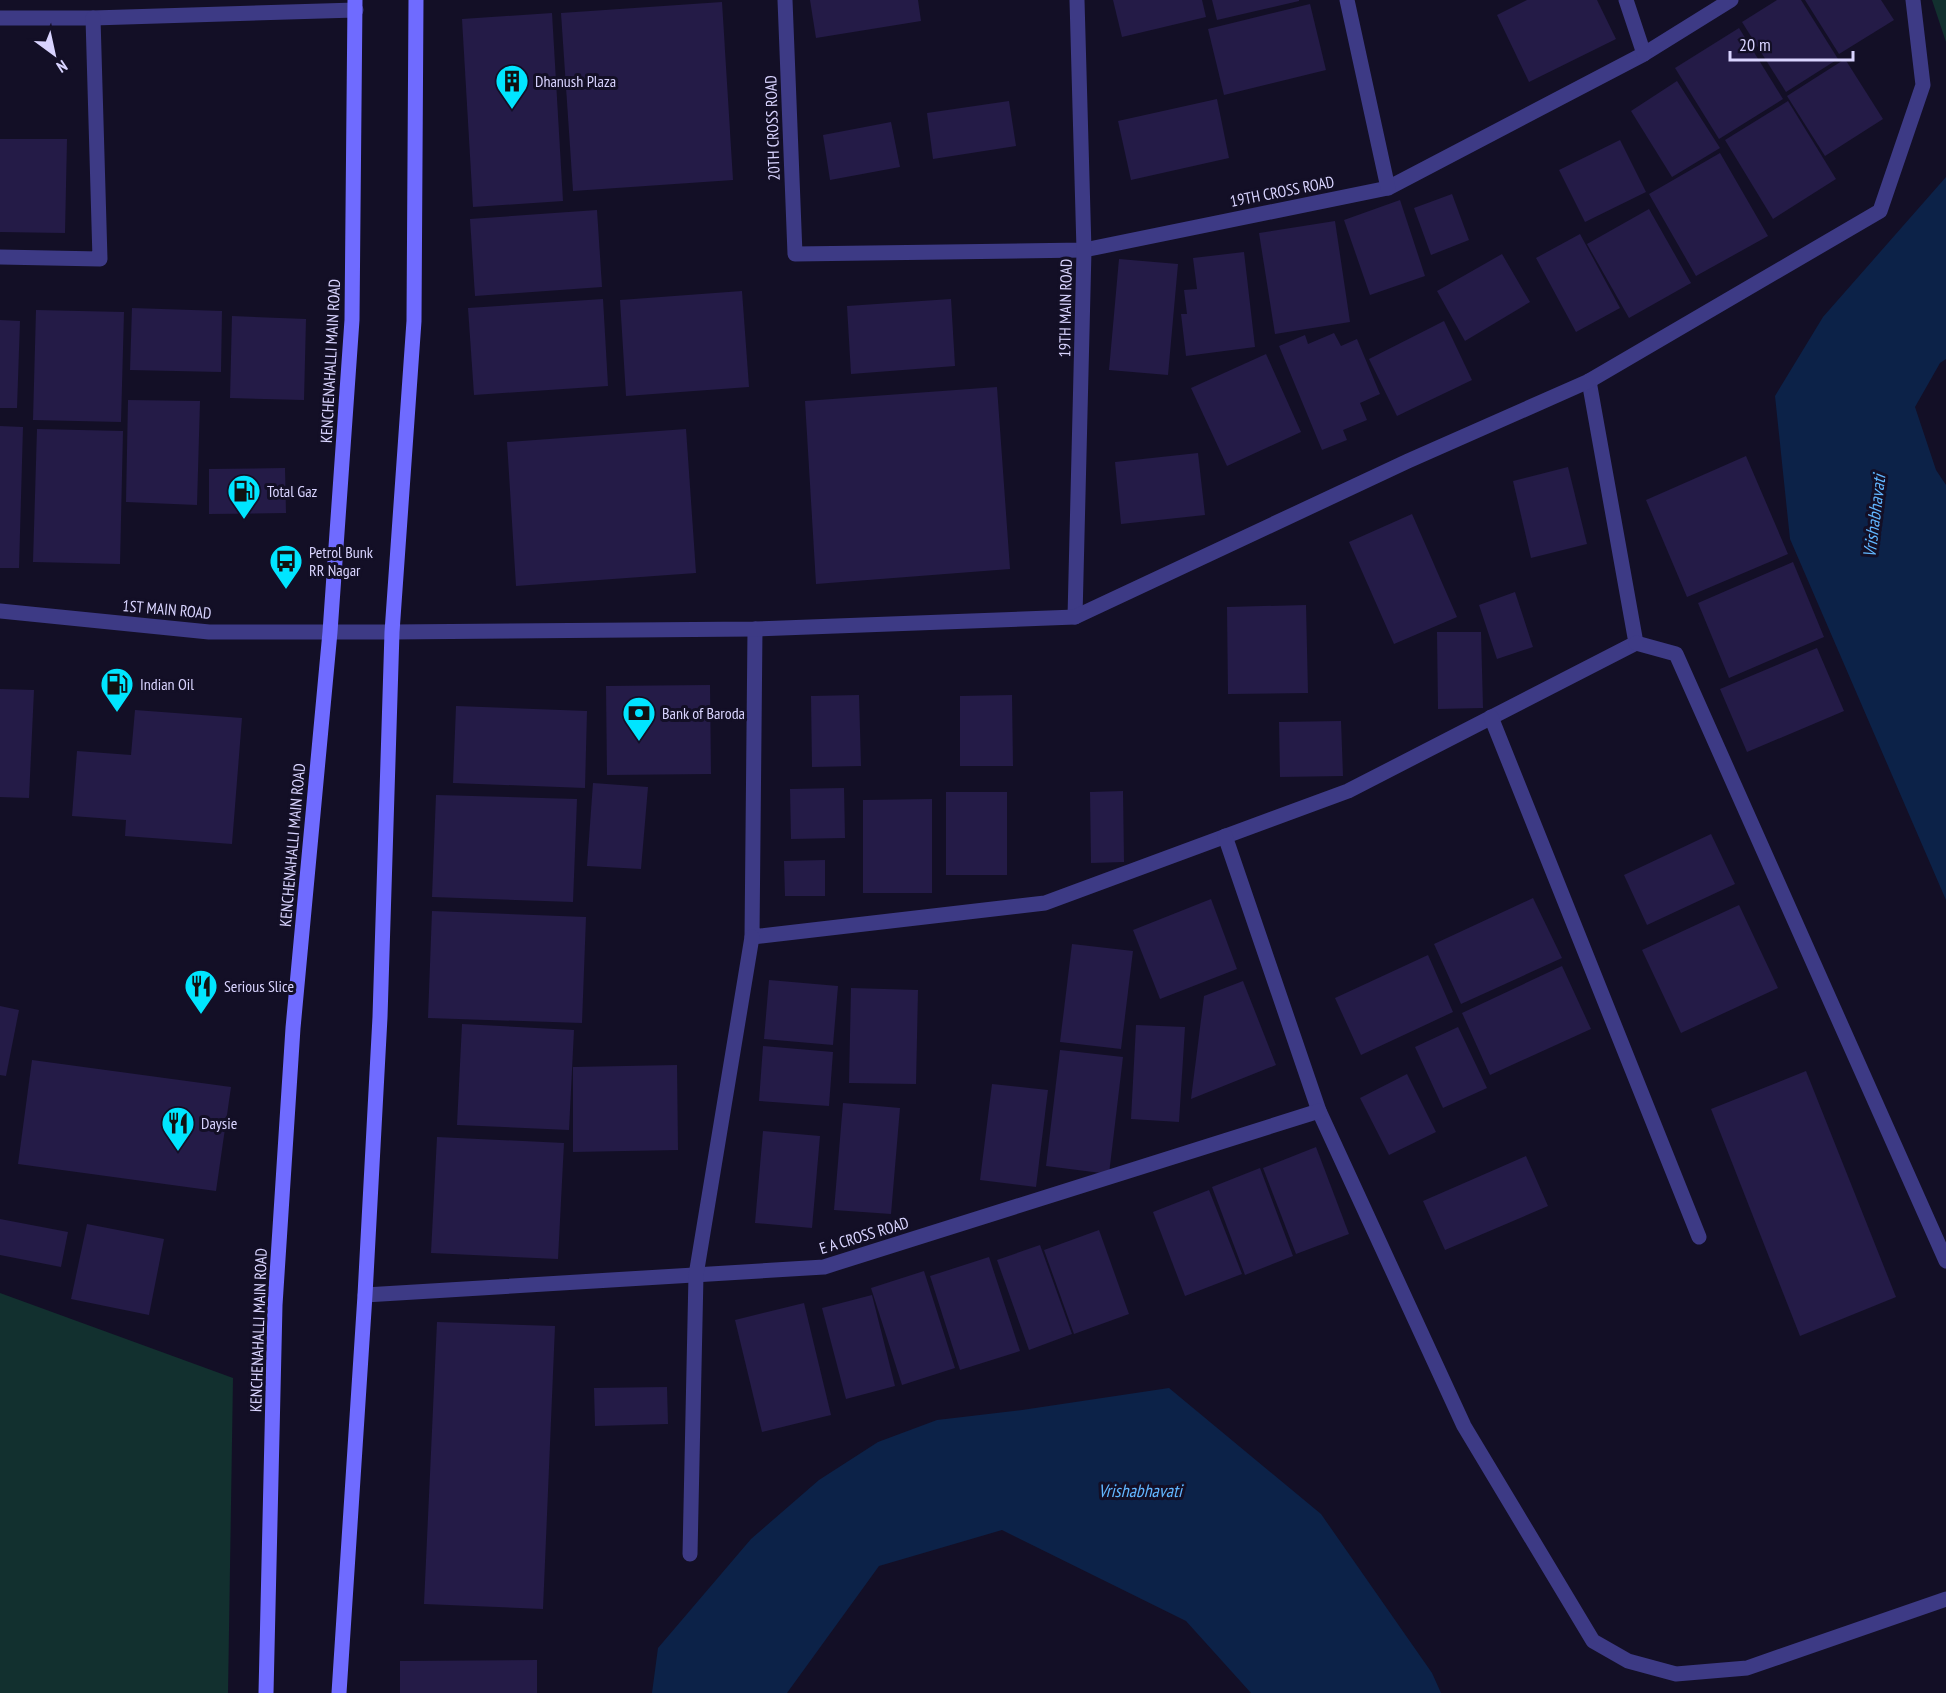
<svg xmlns="http://www.w3.org/2000/svg" width="1946" height="1693" font-family="'PT Sans Narrow',sans-serif">
	<style>
		.green { fill: #12302f }
		.water { fill: #0c2248 }
		.building { fill: #241b47 }
		.lines { fill: none; stroke-linecap: round; stroke-linejoin: round }
		.minor { stroke: #3d3a85; stroke-width: 15 }
		.tertiary { stroke: #3d3a85; stroke-width: 15 }
		.secondary { stroke: #6f6bff; stroke-width: 15 }
		.labels { text-anchor: middle; dominant-baseline: central; stroke-width: 6; stroke-linejoin: round; paint-order: stroke }
		.poi-label { font-size: 16px; fill: #d9d4ff; stroke: #130f26; text-anchor: start }
		.street-label { font-size: 16px; fill: #d9d4ff; stroke: #130f26 }
		.water-label { font-size: 18px; font-style: italic; fill: #62b6ff; stroke: #130f26 }
	</style>
	<rect width="100%" height="100%" fill="#130f26"/>
	<g class="green">
		<path d="M1932 0H1946V42Z"/>
		<path d="M0 1293 233 1378 228 1693H0Z"/>
	</g>
	<g class="water">
		<path d="M1946 177V359L1940 363 1915 407 1936 470 1946 485V900L1790 539 1775 396 1823 317Z"/>
		<path d="M1169 1388 1321 1514 1432 1673 1441 1693H1251L1186 1621 1002 1530 879 1566 787 1693H652L658 1648 751 1539 819 1480 878 1442 937 1420 1022 1410Z"/>
	</g>
	<g class="building">
		<path d="M810 0H918L921 21 816 38Z"/>
		<path d="M1113 0H1202L1206 17 1122 37Z"/>
		<path d="M1212 0H1299V1L1217 20Z"/>
		<path d="M1527 0H1597L1616 39 1529 82 1497 15Z"/>
		<path d="M1777 0H1801L1838 59 1786 92 1742 22Z"/>
		<path d="M1805 0H1881L1894 20 1839 54Z"/>
		<path d="M722 2 733 180 573 191 561 13Z"/>
		<path d="M1310 4 1326 70 1224 95 1208 29Z"/>
		<path d="M552 13 563 201 473 207 462 19Z"/>
		<path d="M1739 28 1783 99 1719 139 1675 68Z"/>
		<path d="M1845 59 1883 119 1825 156 1787 96Z"/>
		<path d="M1677 81 1720 148 1672 177 1631 111Z"/>
		<path d="M1217 99 1229 158 1131 180 1118 121Z"/>
		<path d="M1009 101 1016 146 933 159 927 113Z"/>
		<path d="M1788 101 1836 179 1773 219 1725 140Z"/>
		<path d="M891 122 900 167 830 180 823 135Z"/>
		<path d="M0 139H67L65 233 0 232Z"/>
		<path d="M1620 140 1646 192 1585 222 1559 170Z"/>
		<path d="M1720 153 1768 236 1696 276 1649 194Z"/>
		<path d="M1452 194 1469 240 1431 255 1414 208Z"/>
		<path d="M1400 200 1425 276 1370 295 1344 220Z"/>
		<path d="M1649 209 1691 283 1629 318 1587 244Z"/>
		<path d="M597 210 602 287 475 296 470 219Z"/>
		<path d="M1335 221 1350 322 1275 334 1259 233Z"/>
		<path d="M1580 234 1620 308 1576 332 1536 258Z"/>
		<path d="M1244 252 1255 347 1186 356 1181 314H1187L1184 290 1197 289 1193 258Z"/>
		<path d="M1502 254 1530 302 1465 341 1437 291Z"/>
		<path d="M1119 259 1178 264 1168 375 1109 370Z"/>
		<path d="M742 291 749 387 626 396 620 300Z"/>
		<path d="M603 299 608 386 474 395 468 308Z"/>
		<path d="M951 299 955 366 851 374 847 306Z"/>
		<path d="M132 308 222 311 221 372 130 370Z"/>
		<path d="M36 310 124 312 121 422 33 420Z"/>
		<path d="M232 316 306 319 304 400 230 398Z"/>
		<path d="M0 320 20 321 17 408H0Z"/>
		<path d="M1444 321 1472 380 1397 416 1369 359Z"/>
		<path d="M1334 333 1341 346 1357 339 1380 394 1360 403 1367 420 1343 430 1347 440 1322 450 1279 346 1305 335 1308 344Z"/>
		<path d="M1266 354 1301 432 1227 466 1191 388Z"/>
		<path d="M997 387 1010 569 816 584 805 401Z"/>
		<path d="M128 400 200 401 197 505 126 502Z"/>
		<path d="M0 426 23 427 19 568H0Z"/>
		<path d="M37 429 123 431 120 564 33 562Z"/>
		<path d="M686 429 696 573 516 586 507 442Z"/>
		<path d="M1198 453 1205 515 1121 524 1115 462Z"/>
		<path d="M1746 456 1788 554 1687 597 1646 500Z"/>
		<path d="M1568 467 1587 544 1531 558 1513 481Z"/>
		<path d="M285 468 286 513 209 514V469Z"/>
		<path d="M1412 514 1457 617 1394 644 1349 542Z"/>
		<path d="M1793 562 1824 637 1729 678 1698 603Z"/>
		<path d="M1515 592 1533 647 1497 659 1479 605Z"/>
		<path d="M1306 605 1308 693 1228 694 1227 607Z"/>
		<path d="M1437 632H1481L1483 708 1438 709Z"/>
		<path d="M1817 648 1844 711 1747 752 1720 689Z"/>
		<path d="M710 685 711 774 607 775 606 686Z"/>
		<path d="M0 689 34 690 29 798 0 797Z"/>
		<path d="M859 695 861 766 812 767 811 696Z"/>
		<path d="M1012 695 1013 766H960V696Z"/>
		<path d="M456 706 587 711 585 788 453 783Z"/>
		<path d="M135 710 242 718 232 844 125 836 126 820 72 816 77 751 131 755Z"/>
		<path d="M1341 721 1343 776 1280 777 1279 722Z"/>
		<path d="M593 783 648 787 641 869 587 866Z"/>
		<path d="M844 788 845 838 791 839 790 789Z"/>
		<path d="M1123 791 1124 862 1091 863 1090 792Z"/>
		<rect x="946" y="792" width="61" height="83"/>
		<path d="M436 795 577 799 573 902 432 897Z"/>
		<path d="M932 799V893H863V800Z"/>
		<path d="M1711 834 1735 884 1647 925 1624 875Z"/>
		<path d="M825 860V896H785L784 861Z"/>
		<path d="M1533 898 1562 958 1461 1004 1434 944Z"/>
		<path d="M1211 899 1237 969 1160 999 1133 930Z"/>
		<path d="M1739 905 1778 988 1681 1033 1642 950Z"/>
		<path d="M432 911 586 917 582 1023 428 1018Z"/>
		<path d="M1072 944 1133 951 1121 1049 1060 1042Z"/>
		<path d="M1428 955 1453 1012 1361 1055 1335 998Z"/>
		<path d="M1562 966 1591 1029 1490 1075 1462 1013Z"/>
		<path d="M769 980 838 986 833 1045 764 1039Z"/>
		<path d="M1243 981 1276 1065 1191 1099 1204 996Z"/>
		<path d="M851 988 918 990 916 1084 849 1083Z"/>
		<path d="M0 1006 19 1010 6 1076 0 1075Z"/>
		<path d="M462 1024 574 1030 569 1130 457 1125Z"/>
		<path d="M1136 1025 1185 1027 1179 1122 1131 1119Z"/>
		<path d="M1458 1027 1487 1088 1443 1108 1415 1047Z"/>
		<path d="M763 1046 833 1052 829 1106 759 1101Z"/>
		<path d="M1060 1050 1123 1057 1109 1174 1046 1166Z"/>
		<path d="M32 1060 231 1087 216 1191 18 1164Z"/>
		<path d="M677 1065 678 1150 573 1152V1067Z"/>
		<path d="M1806 1071 1896 1297 1800 1336 1711 1109Z"/>
		<path d="M1407 1074 1436 1132 1389 1155 1360 1098Z"/>
		<path d="M992 1084 1048 1090 1036 1187 980 1180Z"/>
		<path d="M843 1103 900 1108 891 1214 834 1210Z"/>
		<path d="M763 1131 820 1136 812 1228 755 1223Z"/>
		<path d="M437 1137 564 1143 558 1259 431 1253Z"/>
		<path d="M1316 1147 1349 1234 1296 1254 1263 1168Z"/>
		<path d="M1526 1156 1548 1206 1445 1250 1423 1201Z"/>
		<path d="M1260 1168 1293 1256 1245 1275 1212 1187Z"/>
		<path d="M1209 1190 1242 1274 1185 1296 1153 1212Z"/>
		<path d="M0 1219 68 1232 61 1267 0 1255Z"/>
		<path d="M87 1224 164 1239 149 1315 71 1299Z"/>
		<path d="M1099 1230 1129 1314 1074 1334 1044 1250Z"/>
		<path d="M1040 1245 1072 1334 1029 1350 997 1260Z"/>
		<path d="M989 1257 1020 1351 960 1370 930 1276Z"/>
		<path d="M924 1271 955 1368 902 1385 871 1288Z"/>
		<path d="M872 1295 895 1386 846 1399 822 1308Z"/>
		<path d="M804 1303 831 1415 762 1432 735 1320Z"/>
		<path d="M437 1322 555 1326 543 1609 424 1604Z"/>
		<path d="M667 1387 668 1424 595 1426 594 1388Z"/>
		<path d="M537 1660V1693H400V1661Z"/>
	</g>
	<g class="lines">
		<g class="minor">
			<path d="M785 0 795 254 1084 250 1388 188 1644 54 1731 0"/>
			<path d="M1347 0 1388 188"/>
			<path d="M1626 0 1644 54"/>
			<path d="M0 18H93L356 10"/>
			<path d="M0 257 100 259 93 18"/>
			<path d="M1075 617 1084 250 1077 0"/>
			<path d="M755 629 752 937 1045 903 1348 791 1636 643 1589 381"/>
			<path d="M392 632 755 629 1075 617 1408 461 1589 381 1880 211 1923 85 1913 0"/>
			<path d="M1636 643 1676 654 1946 1261"/>
			<path d="M1491 717 1699 1237"/>
			<path d="M1225 836 1319 1111 1464 1426 1593 1641 1628 1661 1676 1674 1747 1668 1946 1599"/>
			<path d="M365 1295 824 1267 1319 1111"/>
			<path d="M690 1554 696 1275 752 937"/>
		</g>
		<path class="tertiary" d="M0 611 209 632H392"/>
		<g class="secondary">
			<path d="M266 1693 275 1305 293 1028 330 632 352 320 355 0"/>
			<path d="M339 1693 365 1295 380 1017 392 632 414 321 416 0"/>
		</g>
	</g>
	<defs>
		<symbol id="building-pin" viewBox="-11 -11 22 30"><path d="M0 17L-7.5 6A9.5 9.5 0 1 1 7.5 6Z" fill="#00e5ff" stroke="#130f26"/><path d="M-4-6H4V6H1V3H-1V6H-4ZM-2.5-4.3h1.7v1.8h-1.7ZM.8-4.3h1.7v1.8H.8ZM-2.5-1h1.7V.8h-1.7ZM.8-1h1.7V.8H.8Z" fill="#111"/></symbol>
		<symbol id="fuel-pin" viewBox="-11 -11 22 30"><path d="M0 17L-7.5 6A9.5 9.5 0 1 1 7.5 6Z" fill="#00e5ff" stroke="#130f26"/><path d="M-5.5-6h7V0h2V4h1.3V-2.5L3-4.5l.8-.8L6-3V5H2.5V1h-1V6h-7ZM-4.2-4.7v3.2H.2V-4.7Z" fill="#111"/></symbol>
		<symbol id="bus-pin" viewBox="-11 -11 22 30"><path d="M0 17L-7.5 6A9.5 9.5 0 1 1 7.5 6Z" fill="#00e5ff" stroke="#130f26"/><path d="M-5-6H5V4H4V6H2V4H-2V6H-4V4H-5ZM-3.5-4V0h7V-4ZM-3.5 1.2v1.5H-2V1.2ZM2 1.2v1.5H3.5V1.2Z" fill="#111"/></symbol>
		<symbol id="bank-pin" viewBox="-11 -11 22 30"><path d="M0 17L-7.5 6A9.5 9.5 0 1 1 7.5 6Z" fill="#00e5ff" stroke="#130f26"/><path d="M-6-4H6V4H-6ZM0-2.3a2.3 2.3 0 1 0 0 4.6a2.3 2.3 0 1 0 0-4.6Z" fill="#111"/></symbol>
		<symbol id="restaurant-pin" viewBox="-11 -11 22 30"><path d="M0 17L-7.5 6A9.5 9.5 0 1 1 7.5 6Z" fill="#00e5ff" stroke="#130f26"/><path d="M-5-6h1v4h1v-4h1v4h1v-4h1v5L-1.5 .5V6h-2V.5L-5-1ZM5-6V6H3V1.5H1.5Q1.5-4 5-6Z" fill="#111"/></symbol>
	</defs>
	<g fill-rule="evenodd">
		<use href="#building-pin" x="493" y="62" width="38" height="52"/>
		<use href="#fuel-pin" x="225" y="472" width="38" height="52"/>
		<use href="#bus-pin" x="267" y="542" width="38" height="52"/>
		<use href="#fuel-pin" x="98" y="665" width="38" height="52"/>
		<use href="#bank-pin" x="620" y="694" width="38" height="52"/>
		<use href="#restaurant-pin" x="182" y="967" width="38" height="52"/>
		<use href="#restaurant-pin" x="159" y="1104" width="38" height="52"/>
	</g>
	<g class="labels">
		<g class="poi-label">
			<text x="535" y="81">Dhanush Plaza</text>
			<text x="267" y="491">Total Gaz</text>
			<text x="309" y="552">Petrol Bunk<tspan x="309" dy="18">RR Nagar</tspan></text>
			<text x="140" y="684">Indian Oil</text>
			<text x="662" y="713">Bank of Baroda</text>
			<text x="224" y="986">Serious Slice</text>
			<text x="201" y="1123">Daysie</text>
		</g>
		<g class="street-label">
			<text transform="translate(772 128) rotate(-92)">20TH CROSS ROAD</text>
			<text transform="translate(1282 191) rotate(-11)">19TH CROSS ROAD</text>
			<text transform="translate(1065 308) rotate(-89)">19TH MAIN ROAD</text>
			<text transform="translate(330 361) rotate(-87)">KENCHENAHALLI MAIN ROAD</text>
			<text transform="translate(167 609) rotate(5)">1ST MAIN ROAD</text>
			<text transform="translate(292 845) rotate(-85)">KENCHENAHALLI MAIN ROAD</text>
			<text transform="translate(864 1235) rotate(-17)">E A CROSS ROAD</text>
			<text transform="translate(258 1330) rotate(-88)">KENCHENAHALLI MAIN ROAD</text>
		</g>
		<g class="water-label">
			<text transform="translate(1874 516) rotate(-83)">Vrishabhavati</text>
			<text x="1140" y="1490">Vrishabhavati</text>
		</g>
	</g>
	<g transform="translate(54 54) rotate(147)" stroke="#130f26" stroke-width="4.5" paint-order="stroke">
	<path d="M0-4.5L10 22L0 15L-10 22Z" fill="#d9d4ff"/>
	<text y="-9" font-size="16" font-weight="bold" text-anchor="middle" fill="#d9d4ff">N</text>
	</g>
	<path d="M1730 51v9h123v-9" fill="none" stroke="#d9d4ff" stroke-width="3"/>
	<text x="1739" y="51" font-size="18" fill="#d9d4ff" stroke="#130f26" stroke-width="4.5" paint-order="stroke">20 m</text>
</svg>
